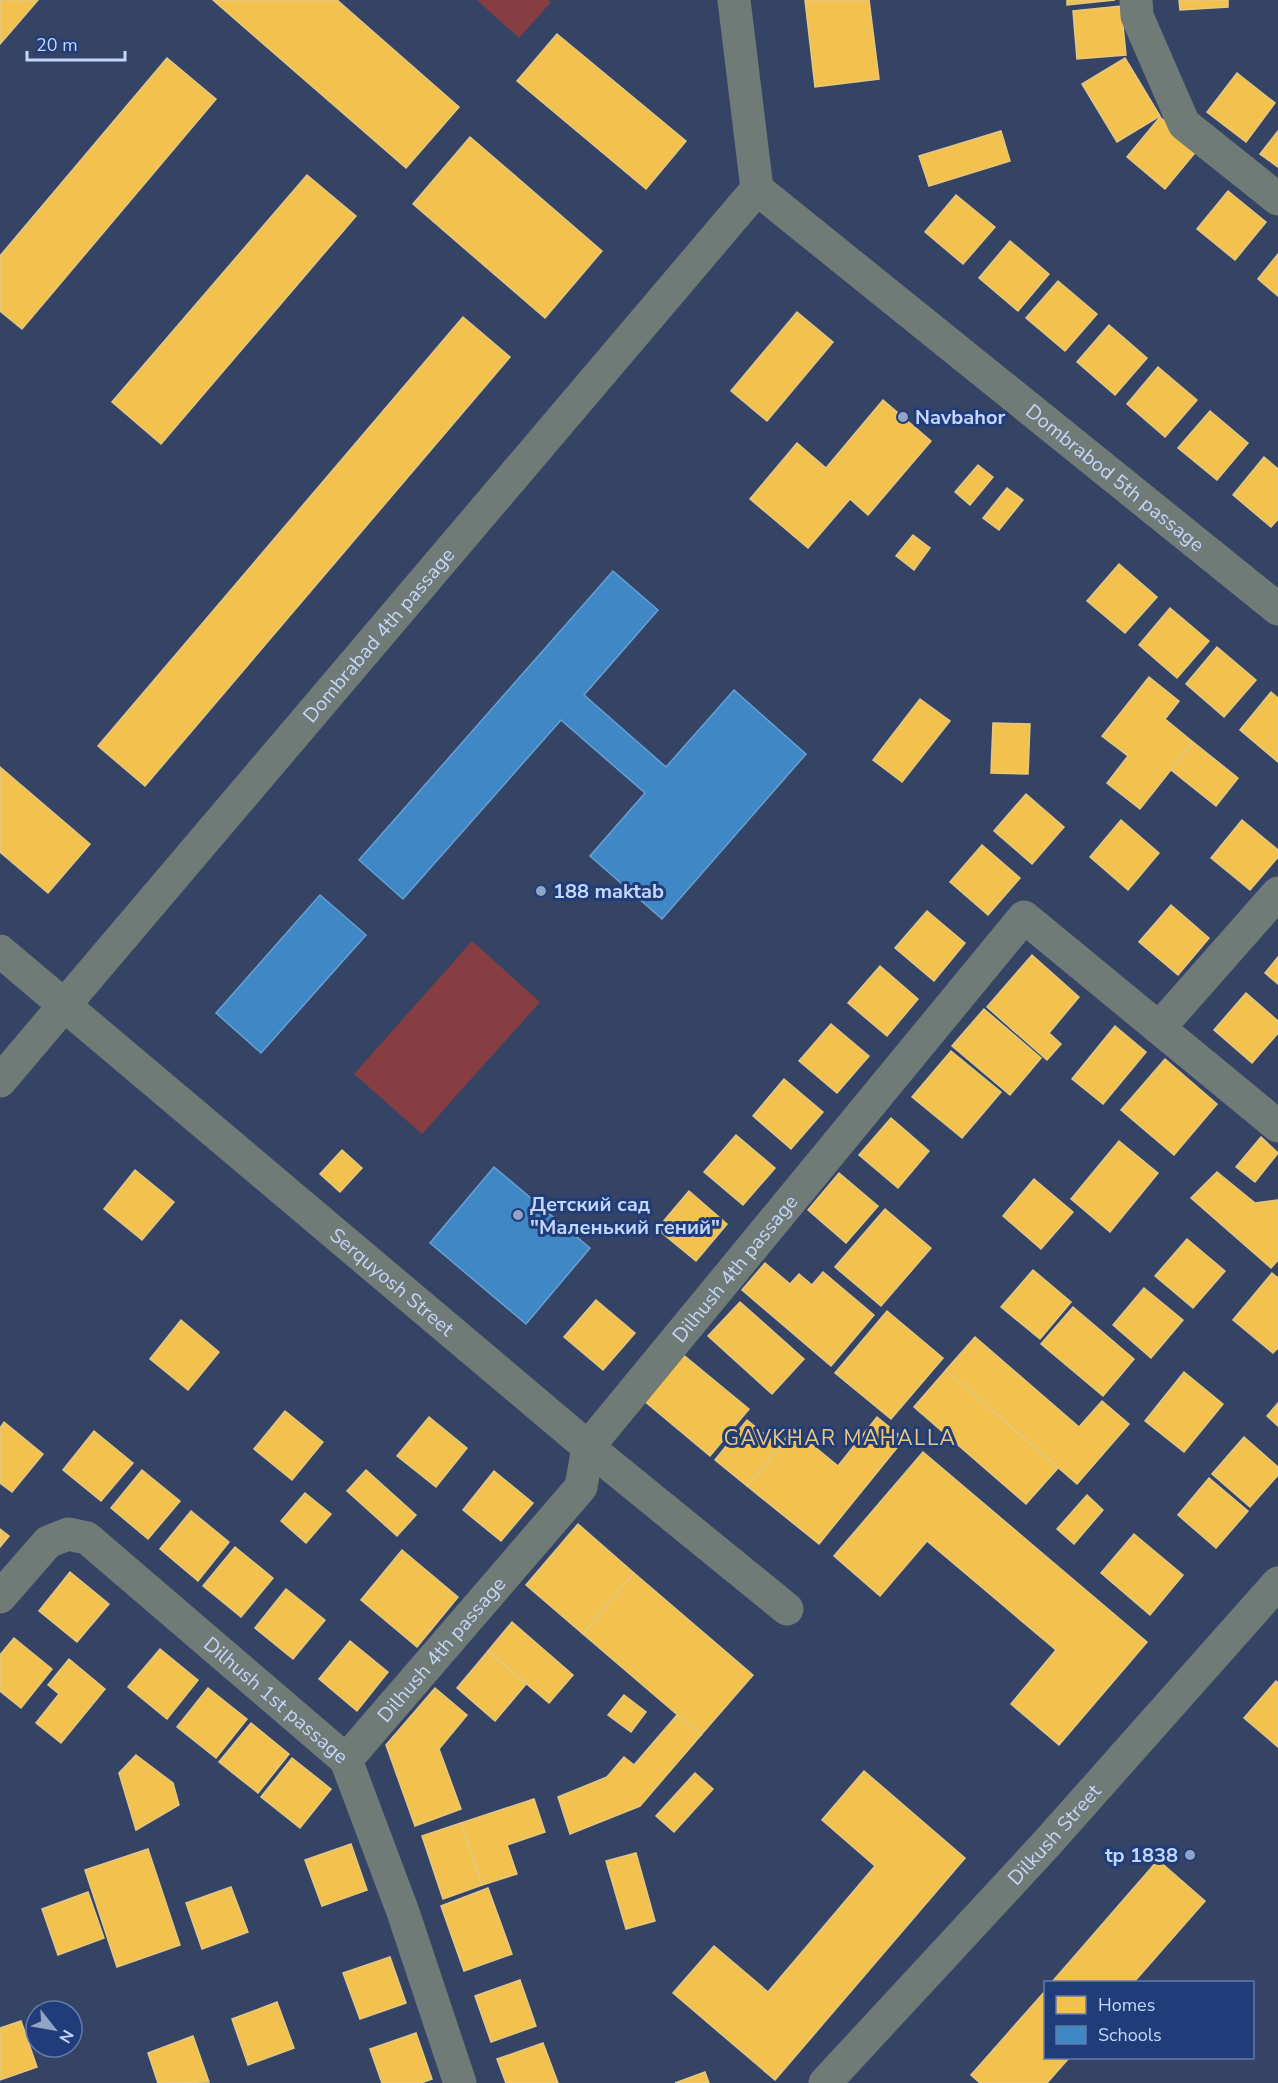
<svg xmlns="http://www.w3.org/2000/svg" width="1278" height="2083" font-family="'Nunito Sans',sans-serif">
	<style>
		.green { fill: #863e42 }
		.homes { fill: #f2c14e; stroke: #e4c882; stroke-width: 1.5 }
		.schools { fill: #3f88c5; stroke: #67a0d5; stroke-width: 1.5 }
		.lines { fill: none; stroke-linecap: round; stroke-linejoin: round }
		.minor { stroke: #707a77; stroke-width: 33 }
		.poi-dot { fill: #92a4c6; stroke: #213d79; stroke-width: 2 }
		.labels { text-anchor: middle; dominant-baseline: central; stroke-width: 6; stroke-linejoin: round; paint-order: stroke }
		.poi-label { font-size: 20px; font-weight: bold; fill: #c4d7fb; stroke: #213d79; text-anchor: start }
		.street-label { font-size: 20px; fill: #c4d7fb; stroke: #213d79 }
		.neighbourhood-label { font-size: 21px; letter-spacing: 1.5px; fill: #ecc77f; stroke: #213d79 }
	</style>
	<rect width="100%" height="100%" fill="#354465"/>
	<g class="green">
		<path d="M477 0H548L551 2 519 38Z"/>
		<path d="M472 941 540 1002 422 1134 354 1074Z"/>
	</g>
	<g class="homes">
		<path d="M0 0H38L0 44Z"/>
		<path d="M213 0H337L459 107 406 168Z"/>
		<path d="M805 0H869L879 79 815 87Z"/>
		<path d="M1067 0H1115L1067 5Z"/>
		<path d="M1179 0H1228V7L1180 10Z"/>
		<path d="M1121 6 1126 55 1077 59 1073 11Z"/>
		<path d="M557 34 686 141 646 189 517 81Z"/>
		<path d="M167 58 216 99 22 329 0 311V256Z"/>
		<path d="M1125 58 1160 116 1117 142 1082 84Z"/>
		<path d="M1237 73 1275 103 1246 142 1207 112Z"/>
		<path d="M1160 117 1198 149 1165 189 1127 157Z"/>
		<path d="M1001 131 1010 161 929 186 919 156Z"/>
		<path d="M1278 131V167L1260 154Z"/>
		<path d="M470 137 602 251 545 318 413 204Z"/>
		<path d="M307 175 356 216 161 444 112 402Z"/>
		<path d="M1228 191 1266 222 1235 260 1197 229Z"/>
		<path d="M956 195 995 227 963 264 925 232Z"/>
		<path d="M1010 241 1049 274 1018 311 979 278Z"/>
		<path d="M1278 254V296L1258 279Z"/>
		<path d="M1058 281 1097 314 1065 351 1026 318Z"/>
		<path d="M797 312 833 342 767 421 731 391Z"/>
		<path d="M463 317 510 357 145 786 98 746Z"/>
		<path d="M1109 325 1147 358 1115 395 1077 362Z"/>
		<path d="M1158 367 1197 400 1165 437 1127 404Z"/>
		<path d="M883 400 931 441 868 515 850 499 808 548 750 499 797 443 826 468Z"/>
		<path d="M1210 411 1248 443 1217 480 1178 448Z"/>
		<path d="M1264 457 1278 469V519L1271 527 1233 495Z"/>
		<path d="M978 465 993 477 970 505 955 492Z"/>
		<path d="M1007 488 1023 500 999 530 983 518Z"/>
		<path d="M913 535 930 548 914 570 896 556Z"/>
		<path d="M1119 564 1157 597 1125 633 1087 601Z"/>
		<path d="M1170 608 1209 641 1177 678 1139 645Z"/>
		<path d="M1217 647 1256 680 1224 717 1186 684Z"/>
		<path d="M1149 677 1179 701 1165 719 1193 742 1140 809 1107 783 1128 756 1102 736Z"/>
		<path d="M1271 692 1278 698V762L1240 730Z"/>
		<path d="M920 699 950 721 902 782 873 760Z"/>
		<path d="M993 723 1030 724 1028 774 991 773Z"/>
		<path d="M1193 742 1238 778 1216 806 1171 770Z"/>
		<path d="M0 767 90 844 48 893 0 852Z"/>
		<path d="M1026 794 1064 827 1032 864 994 831Z"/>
		<path d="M1121 820 1159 853 1128 890 1090 857Z"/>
		<path d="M1242 820 1278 850V857L1250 890 1211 858Z"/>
		<path d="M982 845 1020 878 988 915 950 882Z"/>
		<path d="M1171 905 1209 938 1178 975 1139 942Z"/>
		<path d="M927 911 965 943 934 981 895 948Z"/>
		<path d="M1032 955 1079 997 1049 1033 1061 1044 1047 1060 987 1007Z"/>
		<path d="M1278 957V984L1265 973Z"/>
		<path d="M880 966 918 999 887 1036 848 1003Z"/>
		<path d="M1246 993 1278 1021V1033L1252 1063 1214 1030Z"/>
		<path d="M984 1009 1041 1058 1010 1095 952 1046Z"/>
		<path d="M831 1024 869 1056 837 1093 799 1061Z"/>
		<path d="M1115 1026 1146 1052 1103 1104 1072 1079Z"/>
		<path d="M951 1051 1001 1092 962 1138 912 1097Z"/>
		<path d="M1165 1059 1217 1104 1174 1155 1121 1110Z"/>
		<path d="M784 1079 823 1112 791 1149 753 1116Z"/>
		<path d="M891 1118 929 1151 898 1188 859 1155Z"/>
		<path d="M736 1135 775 1168 743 1205 704 1172Z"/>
		<path d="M1261 1137 1278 1153 1255 1182 1236 1167Z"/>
		<path d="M1119 1141 1158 1173 1110 1232 1071 1199Z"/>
		<path d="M342 1150 362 1168 340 1192 320 1174Z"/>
		<path d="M135 1170 174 1202 142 1240 104 1209Z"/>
		<path d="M1217 1172 1255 1203 1278 1200V1260L1271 1268 1191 1198Z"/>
		<path d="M839 1173 878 1206 846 1243 808 1210Z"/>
		<path d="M1034 1179 1073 1212 1041 1249 1003 1216Z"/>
		<path d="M689 1191 727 1224 696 1261 657 1229Z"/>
		<path d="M885 1209 931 1248 881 1306 835 1267Z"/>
		<path d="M1187 1239 1225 1271 1193 1308 1155 1276Z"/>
		<path d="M765 1263 790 1284 799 1274 812 1285 823 1272 874 1315 831 1366 742 1290Z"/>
		<path d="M1033 1270 1071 1302 1040 1339 1001 1307Z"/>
		<path d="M1272 1273 1278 1278V1348L1273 1353 1233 1320Z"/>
		<path d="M1144 1288 1183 1320 1151 1358 1113 1325Z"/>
		<path d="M596 1300 635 1333 603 1370 564 1337Z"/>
		<path d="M740 1302 804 1359 772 1394 708 1336Z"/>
		<path d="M1073 1307 1134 1359 1103 1396 1041 1344Z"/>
		<path d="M887 1311 943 1358 891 1419 835 1373Z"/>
		<path d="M181 1320 219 1352 188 1390 150 1359Z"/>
		<path d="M975 1337 1079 1427 1102 1401 1129 1424 1077 1484 946 1370Z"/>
		<path d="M681 1353 749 1409 710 1456 643 1400Z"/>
		<path d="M946 1370 1058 1468 1026 1504 914 1407Z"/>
		<path d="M1184 1372 1223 1404 1184 1452 1145 1421Z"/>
		<path d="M1278 1403V1426L1267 1416Z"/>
		<path d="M285 1411 323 1442 292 1480 254 1449Z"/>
		<path d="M429 1417 467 1448 436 1487 397 1456Z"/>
		<path d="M877 1417 904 1439 819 1544 747 1486 793 1429 838 1466Z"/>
		<path d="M747 1420 780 1447 747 1486 715 1460Z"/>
		<path d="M4 1422 43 1454 12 1492 0 1483V1428Z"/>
		<path d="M94 1431 133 1463 101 1501 63 1470Z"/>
		<path d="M1244 1437 1278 1467V1475L1250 1507 1212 1474Z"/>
		<path d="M923 1452 1147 1642 1059 1745 1011 1704 1056 1650 927 1541 880 1596 834 1556Z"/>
		<path d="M142 1470 180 1501 148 1539 111 1508Z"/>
		<path d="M366 1470 416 1515 397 1536 347 1491Z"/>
		<path d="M494 1471 533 1503 501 1541 463 1510Z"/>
		<path d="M1209 1478 1248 1511 1216 1548 1178 1515Z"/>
		<path d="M305 1493 331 1514 306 1543 281 1521Z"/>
		<path d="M1087 1495 1103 1510 1074 1544 1057 1529Z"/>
		<path d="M191 1511 229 1542 198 1581 160 1549Z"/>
		<path d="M578 1524 634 1573 583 1634 526 1585Z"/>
		<path d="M0 1529 9 1536 0 1547Z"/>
		<path d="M1134 1534 1183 1575 1150 1615 1101 1573Z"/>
		<path d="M235 1547 273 1578 241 1617 203 1586Z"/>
		<path d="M402 1550 458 1597 417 1647 361 1600Z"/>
		<path d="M70 1572 109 1604 77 1642 39 1611Z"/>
		<path d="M634 1573 753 1675 701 1735 583 1634Z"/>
		<path d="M286 1589 325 1620 293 1659 255 1628Z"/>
		<path d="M512 1622 573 1675 549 1703 488 1651Z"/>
		<path d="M14 1638 52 1669 21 1708 0 1691V1655Z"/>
		<path d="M350 1641 388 1672 357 1711 319 1679Z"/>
		<path d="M160 1649 198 1680 167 1719 128 1687Z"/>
		<path d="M488 1651 526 1684 495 1721 457 1688Z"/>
		<path d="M69 1659 105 1689 61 1743 36 1723 59 1694 48 1685Z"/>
		<path d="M1276 1681 1278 1683V1747L1244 1718Z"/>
		<path d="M208 1688 247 1719 216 1758 177 1727Z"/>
		<path d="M435 1688 467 1715 439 1749 461 1809 415 1826 386 1745Z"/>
		<path d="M624 1695 646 1712 631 1732 608 1715Z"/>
		<path d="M677 1715 701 1735 640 1806 570 1834 558 1797 607 1777 624 1757 634 1765Z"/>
		<path d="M251 1723 289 1754 258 1793 219 1762Z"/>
		<path d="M136 1755 173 1783 179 1805 136 1830 119 1773Z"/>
		<path d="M292 1758 331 1789 300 1828 261 1797Z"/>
		<path d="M864 1771 965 1858 775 2080 673 1993 714 1946 768 1992 875 1866 822 1820Z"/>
		<path d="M695 1773 713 1789 674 1832 656 1816Z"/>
		<path d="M534 1799 545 1832 507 1845 517 1874 482 1885 461 1823Z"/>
		<path d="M461 1823 482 1885 443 1899 422 1836Z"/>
		<path d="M351 1844 367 1890 322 1906 305 1860Z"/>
		<path d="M148 1849 180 1945 117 1967 85 1870Z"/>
		<path d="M636 1853 655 1921 626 1929 606 1861Z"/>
		<path d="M1158 1860 1205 1901 1134 1982H1052Z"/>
		<path d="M231 1887 248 1932 202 1949 186 1903Z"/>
		<path d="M488 1888 512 1954 464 1971 441 1906Z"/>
		<path d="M88 1892 104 1938 58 1955 42 1909Z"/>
		<path d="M390 1957 406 2003 360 2019 343 1973Z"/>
		<path d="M520 1980 536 2026 491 2042 475 1996Z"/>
		<path d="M1046 1990V2058H1069L1047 2083H980L971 2075Z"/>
		<path d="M277 2002 294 2048 248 2065 232 2019Z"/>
		<path d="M21 2021 37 2067 0 2080V2028Z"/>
		<path d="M416 2033 432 2079 421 2083H382L370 2049Z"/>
		<path d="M193 2036 209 2082 158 2083 148 2053Z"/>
		<path d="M543 2043 558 2083H506L497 2059Z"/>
		<path d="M705 2072 709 2083H675Z"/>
	</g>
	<g class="schools">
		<path d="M613 571 658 610 584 695 666 767 734 690 806 754 662 919 590 856 645 793 561 720 403 899 359 860Z"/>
		<path d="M320 895 366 935 261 1053 216 1013Z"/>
		<path d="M494 1167 590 1248 526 1324 430 1243Z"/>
	</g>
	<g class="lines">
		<g class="minor">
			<path d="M734 0 757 189"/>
			<path d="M1136 0 1137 16 1184 124 1278 199"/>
			<path id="s1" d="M757 189 1278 609"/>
			<path id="s2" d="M0 951 588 1447 787 1609"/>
			<path d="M1159 1028 1278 893"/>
			<path id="s3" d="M0 1081 757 189"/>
			<path id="s4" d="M0 1597 48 1542 68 1534 87 1538 346 1760 403 1912 460 2083"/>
			<path id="s5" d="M346 1760 581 1487 588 1447 1024 917 1278 1126"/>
			<path id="s6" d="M825 2083 1048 1842 1278 1583"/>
		</g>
	</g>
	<g class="poi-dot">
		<circle cx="903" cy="417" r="6"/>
		<circle cx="541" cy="891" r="6"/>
		<circle cx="518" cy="1215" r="6"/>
		<circle cx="1190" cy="1855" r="6"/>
	</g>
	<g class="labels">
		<g class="poi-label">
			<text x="915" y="417">Navbahor</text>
			<text x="553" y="891">188 maktab</text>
			<text x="530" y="1204">Детский сад<tspan x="530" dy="23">"Маленький гений"</tspan></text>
			<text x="1178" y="1855" text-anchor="end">tp 1838</text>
		</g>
		<g class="street-label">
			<text stroke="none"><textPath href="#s1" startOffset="460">Dombrabod 5th passage</textPath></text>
			<text stroke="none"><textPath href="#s3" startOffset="585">Dombrabad 4th passage</textPath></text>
			<text stroke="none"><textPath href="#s5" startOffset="632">Dilhush 4th passage</textPath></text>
			<text stroke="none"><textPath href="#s2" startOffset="513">Serquyosh Street</textPath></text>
			<text stroke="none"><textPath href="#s5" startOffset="146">Dilhush 4th passage</textPath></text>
			<text stroke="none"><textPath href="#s4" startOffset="363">Dilhush 1st passage</textPath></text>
			<text stroke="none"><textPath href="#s6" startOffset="338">Dilkush Street</textPath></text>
		</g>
		<g class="neighbourhood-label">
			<text x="840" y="1438">GAVKHAR MAHALLA</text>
		</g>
	</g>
	<rect x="1044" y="1981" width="210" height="78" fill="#213d79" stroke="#627bad" stroke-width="1.5"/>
	<rect x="1056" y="1996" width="30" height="18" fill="#f2c14e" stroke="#627bad" stroke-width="1.5"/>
	<text x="1098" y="2011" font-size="18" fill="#c4d7fb">Homes</text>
	<rect x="1056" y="2026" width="30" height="18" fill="#3f88c5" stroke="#627bad" stroke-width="1.5"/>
	<text x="1098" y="2041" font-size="18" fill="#c4d7fb">Schools</text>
	<g transform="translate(54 2029) rotate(121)"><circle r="28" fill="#213d79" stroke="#627bad" stroke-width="1.5"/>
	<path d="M0-4.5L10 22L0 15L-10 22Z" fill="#92a4c6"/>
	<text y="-9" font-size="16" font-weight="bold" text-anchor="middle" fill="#c4d7fb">N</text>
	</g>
	<path d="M27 51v9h98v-9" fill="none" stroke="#c4d7fb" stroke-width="3"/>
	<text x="36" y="51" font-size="18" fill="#c4d7fb" stroke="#213d79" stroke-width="4.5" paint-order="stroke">20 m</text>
</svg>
